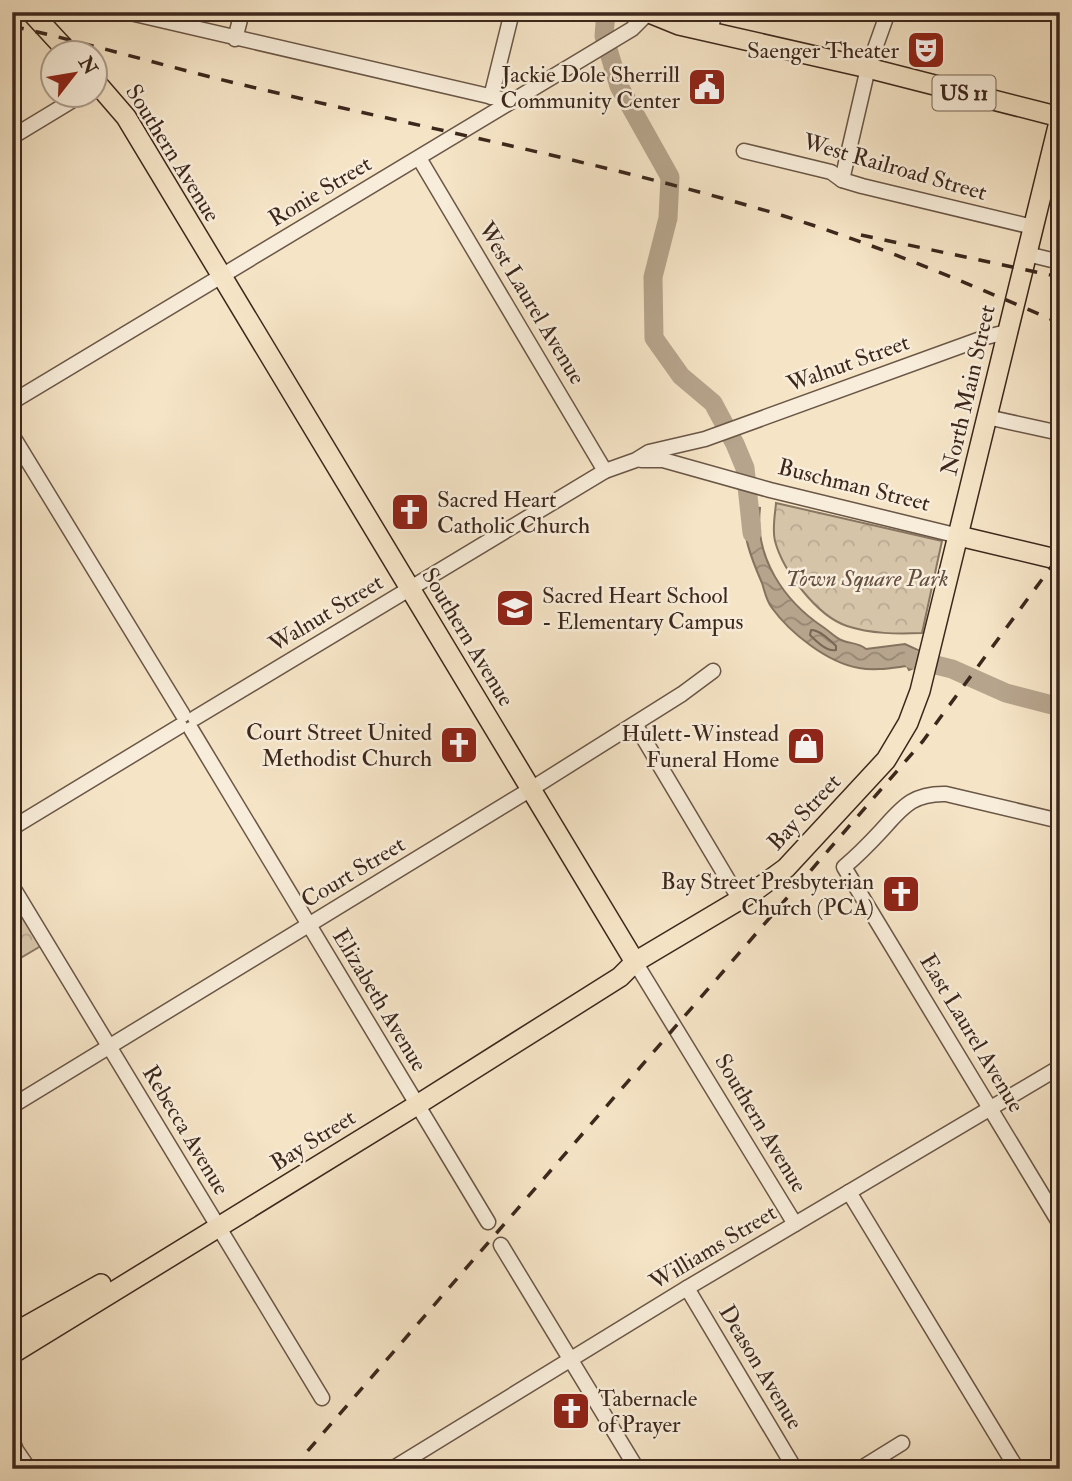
<svg xmlns="http://www.w3.org/2000/svg" width="1072" height="1481" font-family="'IM FELL Double Pica',serif">
	<style>
		.park { fill: url(#park-crowns); stroke: #897662; stroke-width: 2 }
		.water { fill: url(#water-waves); stroke: #85725f; stroke-width: 2 }
		.lines { fill: none; stroke-linecap: round; stroke-linejoin: round }
		.shore { stroke: #796654; stroke-width: 2 }
		.river { stroke: #b6a48c; stroke-width: 19 }
		.minor-casing { stroke: #6a5646; stroke-width: 17 }
		.major-casing { stroke: #3c271c; stroke-width: 22 }
		.minor { stroke: #f8edda; stroke-width: 14 }
		.major { stroke: #f5e4c6; stroke-width: 19 }
		.rail { stroke: #3c271c; stroke-width: 3.5; stroke-dasharray: 12 12; stroke-linecap: butt }
		.labels { text-anchor: middle; dominant-baseline: central; stroke-width: 5; stroke-linejoin: round; paint-order: stroke }
		.shield { fill: #f8edda; stroke: #746255; stroke-width: 2 }
		.shield-label { font-size: 21px; font-weight: bold; fill: #3c271c }
		.poi-label { font-size: 23px; fill: #3c271c; stroke: #f8edda; text-anchor: end }
		.street-label { font-size: 23px; fill: #3c271c; stroke: #f8edda }
		.park-label { font-size: 23px; font-style: italic; fill: #624e3f; stroke: #f8edda }
	</style>
	<defs>
		<pattern id="park-crowns" width="20" height="18" patternUnits="userSpaceOnUse" patternTransform="scale(1.75)"><rect width="20" height="18" fill="#d6c4a9"/><path d="M2 6a3 3 0 1 1 6 0M12 15a3 3 0 1 1 6 0" fill="none" stroke="#b9a891"/></pattern>
		<pattern id="water-waves" width="16" height="10" patternUnits="userSpaceOnUse" patternTransform="scale(1.75)"><rect width="16" height="10" fill="#b6a48c"/><path d="M0 5q4-4 8 0t8 0" fill="none" stroke="#958672"/></pattern>
	</defs>
	<rect width="100%" height="100%" fill="#f5e4c6"/>
	<filter id="stains"><feTurbulence type="fractalNoise" baseFrequency=".00286" numOctaves="4"/><feColorMatrix values="0 0 0 0 .2 0 0 0 0 .09 0 0 0 0 .02 0 0 0 .5 -.17"/></filter>
	<radialGradient id="worn" r=".72"><stop offset=".6" stop-color="#630" stop-opacity="0"/><stop offset="1" stop-color="#630" stop-opacity=".3"/></radialGradient>
	<g class="park">
		<path d="M776 503 942 541 922 633C897 634 871 634 847 626 817 616 783 571 775 541 772 530 775 515 776 503Z"/>
		<path d="M12 886 46 943 12 963Z"/>
	</g>
	<path class="water" d="M743 506 760 508C754 557 784 601 823 627 829 631 835 637 841 640 849 644 858 642 866 649L905 644 918 650 914 668 909 670 907 666C891 668 875 671 859 668 828 663 790 633 772 608 766 600 765 592 762 583 751 558 742 534 743 506Z"/>
	<g class="lines">
		<path class="shore" d="M811 630C820 630 830 640 836 646V650C827 652 817 642 810 635Z"/>
		<g class="river">
			<path d="M606 12 604 36 619 86 670 177 668 218 653 277 654 338 681 376 713 403 735 444 745 468 752 533"/>
			<path d="M912 659 952 669 1006 693 1060 707"/>
		</g>
		<defs>
			<g id="minor">
				<path d="M126 12 510 101"/>
				<path d="M710 31 715 12"/>
				<path d="M235 39 242 12"/>
				<path d="M491 97 512 12"/>
				<path d="M12 137 83 94"/>
				<path d="M744 151 831 172 842 180 862 186 1033 227"/>
				<path d="M419 158 605 471"/>
				<path d="M842 180 868 68 888 12"/>
				<path d="M1027 254 1060 262"/>
				<path d="M12 402 632 29 648 13"/>
				<path d="M987 417 1060 433"/>
				<path d="M12 435 183 715"/>
				<path d="M641 460H663L770 490 959 536"/>
				<path d="M195 718 605 471 636 460 649 452 705 439 986 337 1007 332"/>
				<path d="M635 724 740 900"/>
				<path d="M191 729 488 1222"/>
				<path d="M1060 821 946 794C912 793 902 808 881 831 869 844 857 856 844 867L1060 1224"/>
				<path d="M12 828 180 726"/>
				<path d="M12 886 322 1398"/>
				<path d="M635 962 795 1224"/>
				<path d="M12 1106 531 789 682 694 713 671"/>
				<path d="M849 1192 1017 1469"/>
				<path d="M501 1245 637 1469"/>
				<path d="M687 1288 795 1469"/>
				<path d="M12 1440 16 1450 29 1469"/>
				<path d="M392 1469 687 1288 1060 1067"/>
				<path d="M860 1469 902 1443"/>
			</g>
			<g id="major">
				<path d="M31 12 68 52"/>
				<path d="M647 12 679 25 868 68 1060 117"/>
				<path d="M94 80 126 117 635 962"/>
				<path d="M959 536 1060 560"/>
				<path d="M12 1334 101 1284"/>
				<path d="M12 1354 417 1105 620 977 635 962 756 890 786 868 886 760 908 723 920 691 1060 118"/>
			</g>
		</defs>
		<use href="#minor" class="minor-casing"/>
		<use href="#major" class="major-casing"/>
		<use href="#minor" class="minor"/>
		<use href="#major" class="major"/>
		<g class="rail">
			<path d="M12 26C87 43 161 65 235 83 418 127 604 162 784 216 878 245 969 284 1060 323"/>
			<path d="M861 235 1060 277"/>
			<path d="M292 1469 923 741 1060 555"/>
		</g>
	</g>
	<defs>
		<symbol id="theatre-square" viewBox="-11 -11 22 22"><rect x="-9" y="-9" width="18" height="18" rx="4" fill="#8f2418" stroke="#f8edda"/><path d="M-5-5.5Q0-4 5-5.5V0Q5 5 0 6Q-5 5-5 0ZM-3.3-2.5H-1v1.5H-3.3ZM1-2.5H3.3v1.5H1ZM-2.8 1Q0 5.5 2.8 1Z" fill="#fff"/></symbol>
		<symbol id="civic-square" viewBox="-11 -11 22 22"><rect x="-9" y="-9" width="18" height="18" rx="4" fill="#8f2418" stroke="#f8edda"/><path d="M-.6-6.5H3V-4.5H.6V-3L4-1V1h2V6H-6V1h2V-1L-.6-3ZM-1.2 2.5V6h2.4V2.5Z" fill="#fff"/></symbol>
		<symbol id="church-square" viewBox="-11 -11 22 22"><rect x="-9" y="-9" width="18" height="18" rx="4" fill="#8f2418" stroke="#f8edda"/><path d="M-1.2-6h2.4v3.5h3.3v2.4h-3.3V6h-2.4V-.1h-3.3v-2.4h3.3Z" fill="#fff"/></symbol>
		<symbol id="school-square" viewBox="-11 -11 22 22"><rect x="-9" y="-9" width="18" height="18" rx="4" fill="#8f2418" stroke="#f8edda"/><path d="M0-5L7-2L0 1L-7-2ZM-4 1L0 2.5L4 1V4Q0 6-4 4Z" fill="#fff"/></symbol>
		<symbol id="shop-square" viewBox="-11 -11 22 22"><rect x="-9" y="-9" width="18" height="18" rx="4" fill="#8f2418" stroke="#f8edda"/><path d="M-5-2.5h2.3a2.7 3.5 0 0 1 5.4 0H5L5.5 6h-11ZM-1.5-2.5h3a1.5 2.3 0 0 0-3 0Z" fill="#fff"/></symbol>
	</defs>
	<g fill-rule="evenodd">
		<use href="#theatre-square" x="904" y="28" width="44" height="44"/>
		<use href="#civic-square" x="685" y="65" width="44" height="44"/>
		<use href="#church-square" x="388" y="490" width="44" height="44"/>
		<use href="#school-square" x="493" y="586" width="44" height="44"/>
		<use href="#church-square" x="437" y="723" width="44" height="44"/>
		<use href="#shop-square" x="784" y="724" width="44" height="44"/>
		<use href="#church-square" x="879" y="872" width="44" height="44"/>
		<use href="#church-square" x="549" y="1389" width="44" height="44"/>
	</g>
	<g class="labels">
		<rect class="shield" x="932.5" y="75.5" width="63" height="35" rx="5"/>
		<g class="shield-label">
			<text x="964" y="93">US 11</text>
		</g>
		<g class="poi-label">
			<text x="899" y="50">Saenger Theater</text>
			<text x="680" y="74">Jackie Dole Sherrill<tspan x="680" dy="26">Community Center</tspan></text>
			<text x="437" y="499" text-anchor="start">Sacred Heart<tspan x="437" dy="26">Catholic Church</tspan></text>
			<text x="542" y="595" text-anchor="start">Sacred Heart School<tspan x="542" dy="26">- Elementary Campus</tspan></text>
			<text x="432" y="732">Court Street United<tspan x="432" dy="26">Methodist Church</tspan></text>
			<text x="779" y="733">Hulett-Winstead<tspan x="779" dy="26">Funeral Home</tspan></text>
			<text x="874" y="881">Bay Street Presbyterian<tspan x="874" dy="26">Church (PCA)</tspan></text>
			<text x="598" y="1398" text-anchor="start">Tabernacle<tspan x="598" dy="26">of Prayer</tspan></text>
		</g>
		<g class="street-label">
			<text transform="translate(173 153) rotate(58)">Southern Avenue</text>
			<text transform="translate(895 167) rotate(16)">West Railroad Street</text>
			<text transform="translate(320 191) rotate(-31)">Ronie Street</text>
			<text transform="translate(532 303) rotate(59)">West Laurel Avenue</text>
			<text transform="translate(848 363) rotate(-20)">Walnut Street</text>
			<text transform="translate(968 390) rotate(-77)">North Main Street</text>
			<text transform="translate(854 485) rotate(14)">Buschman Street</text>
			<text transform="translate(326 613) rotate(-31)">Walnut Street</text>
			<text transform="translate(468 637) rotate(59)">Southern Avenue</text>
			<text transform="translate(804 812) rotate(-47)">Bay Street</text>
			<text transform="translate(353 872) rotate(-31)">Court Street</text>
			<text transform="translate(380 1000) rotate(59)">Elizabeth Avenue</text>
			<text transform="translate(972 1033) rotate(59)">East Laurel Avenue</text>
			<text transform="translate(761 1123) rotate(59)">Southern Avenue</text>
			<text transform="translate(186 1130) rotate(59)">Rebecca Avenue</text>
			<text transform="translate(313 1140) rotate(-32)">Bay Street</text>
			<text transform="translate(713 1247) rotate(-31)">Williams Street</text>
			<text transform="translate(761 1367) rotate(59)">Deason Avenue</text>
		</g>
		<g class="park-label">
			<text x="867" y="578">Town Square Park</text>
		</g>
	</g>
	<rect width="1072" height="1481" fill="none" stroke="#f5e4c6" stroke-width="42"/>
	<rect x="14" y="14" width="1044" height="1453" fill="none" stroke="#3c271c" stroke-width="3.5"/>
	<rect x="21" y="21" width="1030" height="1439" fill="none" stroke="#3c271c" stroke-width="2"/>
	<g transform="translate(74 74) rotate(59)"><circle r="33" fill="#f8edda" stroke="#ad9e8e" stroke-width="2"/>
	<path d="M0-5L12 26L0 18L-12 26Z" fill="#8f2418"/>
	<text y="-10" font-size="19" font-weight="bold" text-anchor="middle" fill="#3c271c">N</text>
	</g>
	<rect width="100%" height="100%" filter="url(#stains)"/>
	<rect width="100%" height="100%" fill="url(#worn)"/>
</svg>
